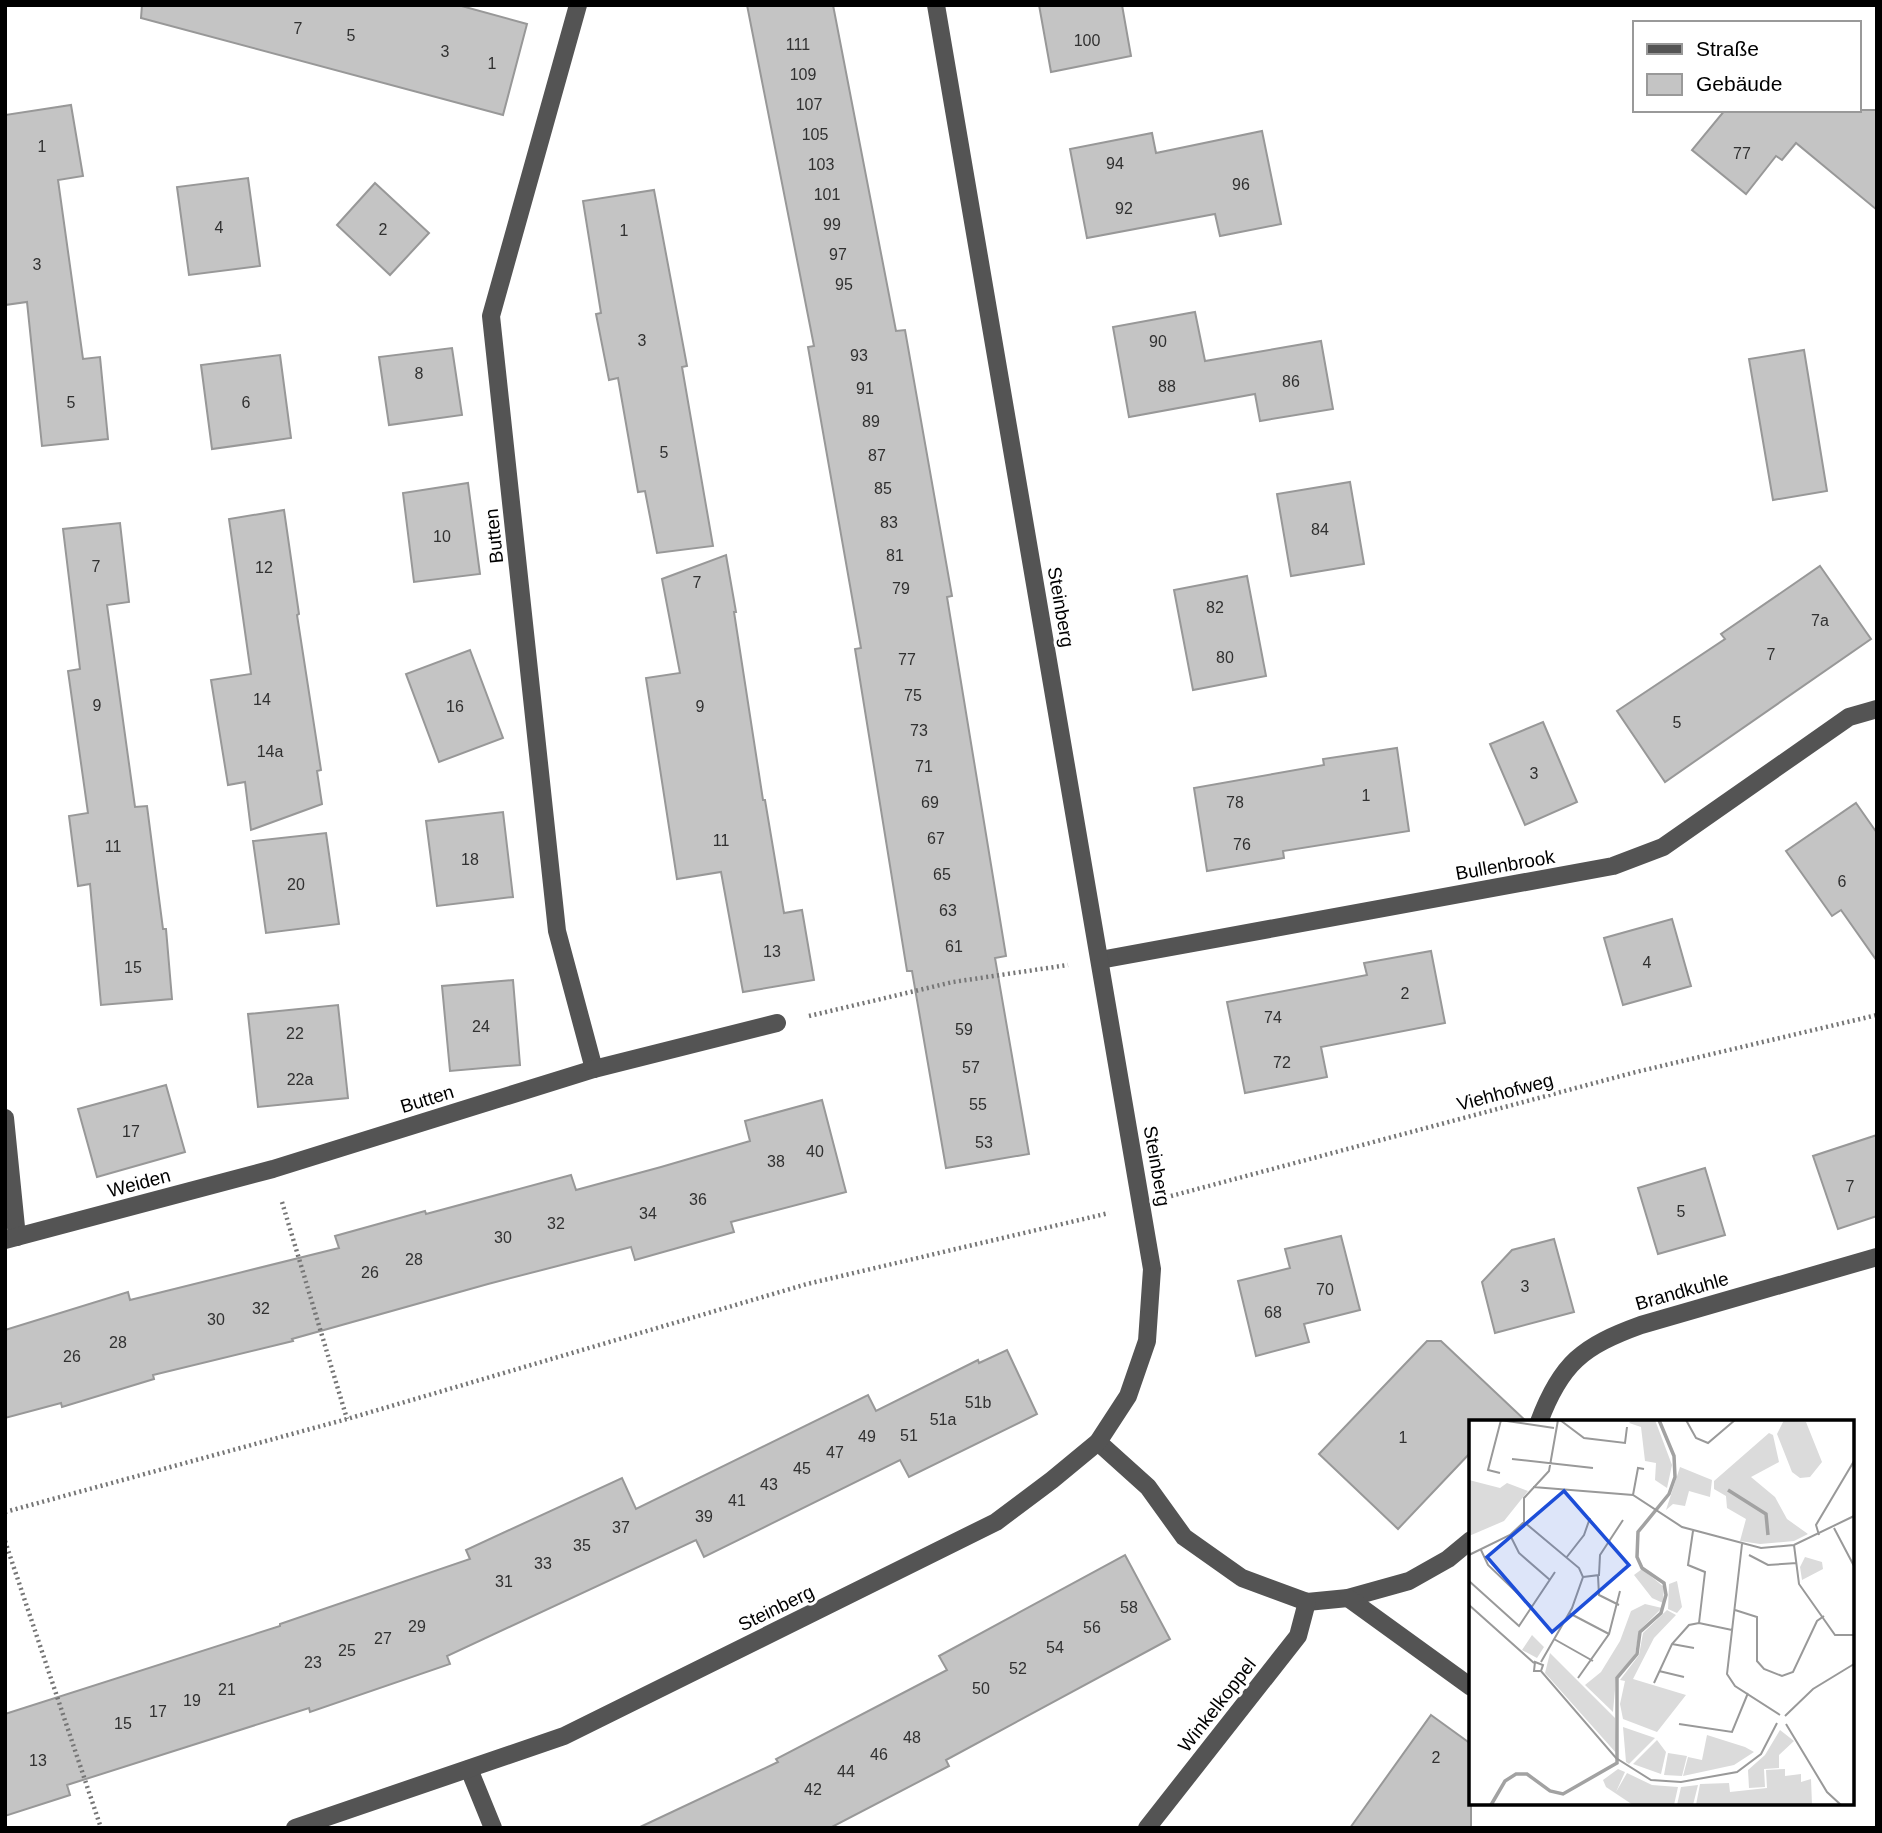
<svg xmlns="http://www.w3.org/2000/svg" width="1882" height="1833" font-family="Arial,sans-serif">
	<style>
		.building { fill: #c4c4c4; stroke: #989898; stroke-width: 2 }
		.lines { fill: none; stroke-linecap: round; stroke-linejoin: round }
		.path { stroke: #767676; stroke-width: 4.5; stroke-dasharray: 2 3.5; stroke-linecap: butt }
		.minor { stroke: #545454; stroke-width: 18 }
		.labels { text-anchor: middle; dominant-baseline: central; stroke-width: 6; stroke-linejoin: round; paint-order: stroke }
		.number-label { font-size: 16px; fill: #313131 }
		.street-label { font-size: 19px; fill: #000; stroke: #fff }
		.inset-river { fill: none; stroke: #a2a2a2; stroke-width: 3.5 }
		.inset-road { fill: none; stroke: #999; stroke-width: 2 }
		.view { fill: #1d4ed8; fill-opacity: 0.15; stroke: #1d4ed8; stroke-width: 3.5 }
		.inset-edge { fill: none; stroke: #000; stroke-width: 3.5 }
	</style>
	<rect width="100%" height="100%" fill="#fff"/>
	<g class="building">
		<path d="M142 5H458L527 24 503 115 141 18Z"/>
		<path d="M747 5H833L896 331 905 330 952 596 947 597 1006 956 995 958 1029 1154 946 1168 912 971H907L855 649 861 648 808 347 814 346Z"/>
		<path d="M1039 5H1122L1131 56 1051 72Z"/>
		<path d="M71 105 83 176 58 180 83 359 100 357 108 439 42 446 27 302 5 305V115Z"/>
		<path d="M1725 110H1877V210L1796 143 1782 160 1776 156 1746 194 1692 150Z"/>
		<path d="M1262 131 1281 224 1220 236 1215 214 1087 238 1070 149 1152 133 1156 153Z"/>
		<path d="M248 178 260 266 189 275 177 187Z"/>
		<path d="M375 183 429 233 390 275 337 225Z"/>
		<path d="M654 190 687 366 682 367 713 546 657 553 645 491 638 492 618 378 609 380 596 314 601 313 583 201Z"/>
		<path d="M1195 312 1205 361 1321 341 1333 409 1260 421 1255 394 1129 417 1113 327Z"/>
		<path d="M452 348 462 415 389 425 379 357Z"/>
		<path d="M1804 350 1827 491 1773 500 1749 359Z"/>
		<path d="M280 355 291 438 212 449 201 365Z"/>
		<path d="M1350 482 1364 564 1291 576 1277 494Z"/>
		<path d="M468 483 480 574 414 582 403 493Z"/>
		<path d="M284 510 299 614 297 615 321 770 317 771 322 804 251 830 245 782 228 785 211 680 251 674 229 519Z"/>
		<path d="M120 523 129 602 107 605 135 807 147 806 163 929H166L172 999 101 1005 90 884 78 886 69 816 88 813 68 671 80 669 63 529Z"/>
		<path d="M726 555 736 612H734L763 800H765L784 913 802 910 814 980 743 992 721 872 677 879 646 678 680 673 662 579Z"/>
		<path d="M1820 566 1871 639 1665 782 1617 711 1725 639 1721 634Z"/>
		<path d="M1247 576 1266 676 1193 690 1174 590Z"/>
		<path d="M470 650 503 738 439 762 406 674Z"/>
		<path d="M1543 722 1577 802 1525 825 1490 744Z"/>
		<path d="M1397 748 1409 831 1283 851 1284 858 1207 871 1194 788 1324 765 1323 759Z"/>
		<path d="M1856 803 1877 833V961L1841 910 1832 916 1786 851Z"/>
		<path d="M503 812 513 897 437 906 426 821Z"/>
		<path d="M326 833 339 924 266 933 253 841Z"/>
		<path d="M1672 919 1691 986 1623 1005 1604 938Z"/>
		<path d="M1431 951 1445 1023 1321 1047 1327 1077 1245 1093 1227 1002 1367 975 1364 963Z"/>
		<path d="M513 980 520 1065 450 1071 442 986Z"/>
		<path d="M338 1005 348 1098 258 1107 248 1014Z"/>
		<path d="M166 1085 185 1152 97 1177 78 1109Z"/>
		<path d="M822 1100 846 1192 731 1222 734 1232 635 1260 631 1247 488 1284 292 1339 293 1341 153 1375 154 1379 62 1407 61 1403 5 1418V1330L128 1292 130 1300 339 1248 335 1236 425 1211 426 1214 571 1175 576 1190 661 1167 750 1141 745 1121Z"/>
		<path d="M1877 1135V1216L1838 1229 1813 1156Z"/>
		<path d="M1705 1168 1725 1235 1658 1254 1638 1188Z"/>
		<path d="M1341 1236 1360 1310 1304 1324 1309 1342 1256 1356 1238 1281 1290 1268 1285 1249Z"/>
		<path d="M1554 1239 1574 1312 1495 1333 1482 1282 1512 1250Z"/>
		<path d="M1427 1341H1441L1527 1422H1471V1452L1398 1529 1319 1454Z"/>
		<path d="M1007 1350 1037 1414 909 1477 900 1460 704 1557 696 1540 447 1656 450 1664 310 1712 309 1708 67 1785 70 1795 5 1816V1714L280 1626V1624L470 1559 466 1550 622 1478 636 1509 868 1395 876 1411 978 1360 979 1363Z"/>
		<path d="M1125 1555 1170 1639 946 1760 949 1766 830 1828H638L778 1762 776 1759 947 1670 939 1656Z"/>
		<path d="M1431 1715 1471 1744V1828H1350Z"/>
	</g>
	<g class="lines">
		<g class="path">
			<path d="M809 1016 953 982 1068 965"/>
			<path d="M1171 1196 1636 1072 1877 1015"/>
			<path d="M282 1202 347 1419"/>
			<path d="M5 1512 347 1419 807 1284 1109 1213"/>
			<path d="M5 1541 101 1828"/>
		</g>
		<g class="minor">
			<path d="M578 5 491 316 557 931 594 1069"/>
			<path d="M1100 960 1613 866 1663 847 1849 717 1877 709"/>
			<path d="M5 1118 17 1237"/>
			<path d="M5 1240 273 1169 594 1069 777 1023"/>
			<path d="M1539 1422C1561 1363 1583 1346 1641 1325L1877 1257"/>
			<path d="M1098 1442 1148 1487 1184 1537 1242 1578 1307 1602 1348 1598 1409 1581 1448 1559 1471 1540"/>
			<path d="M1348 1598 1471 1687"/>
			<path d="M469 1769 493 1828"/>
			<path d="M295 1828 564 1736 996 1522 1052 1480 1098 1442 1128 1396 1147 1341 1152 1269 936 5"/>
			<path d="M1147 1828 1298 1636 1307 1602"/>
		</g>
	</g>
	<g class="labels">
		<g class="number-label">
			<text x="298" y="28">7</text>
			<text x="351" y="35">5</text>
			<text x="1087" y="40">100</text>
			<text x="798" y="44">111</text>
			<text x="445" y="51">3</text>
			<text x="492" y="63">1</text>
			<text x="803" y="74">109</text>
			<text x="809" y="104">107</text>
			<text x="815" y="134">105</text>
			<text x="42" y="146">1</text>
			<text x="1742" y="153">77</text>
			<text x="1115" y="163">94</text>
			<text x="821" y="164">103</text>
			<text x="1241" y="184">96</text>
			<text x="827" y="194">101</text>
			<text x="1124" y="208">92</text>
			<text x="832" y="224">99</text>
			<text x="219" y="227">4</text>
			<text x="383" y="229">2</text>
			<text x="624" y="230">1</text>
			<text x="838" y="254">97</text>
			<text x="37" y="264">3</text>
			<text x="844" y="284">95</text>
			<text x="642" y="340">3</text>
			<text x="1158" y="341">90</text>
			<text x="859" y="355">93</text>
			<text x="419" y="373">8</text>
			<text x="1291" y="381">86</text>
			<text x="1167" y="386">88</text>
			<text x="865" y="388">91</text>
			<text x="71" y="402">5</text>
			<text x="246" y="402">6</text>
			<text x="871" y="421">89</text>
			<text x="664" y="452">5</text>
			<text x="877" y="455">87</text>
			<text x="883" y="488">85</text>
			<text x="889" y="522">83</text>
			<text x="1320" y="529">84</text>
			<text x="442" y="536">10</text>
			<text x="895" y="555">81</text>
			<text x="96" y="566">7</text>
			<text x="264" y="567">12</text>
			<text x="697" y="582">7</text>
			<text x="901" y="588">79</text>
			<text x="1215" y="607">82</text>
			<text x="1820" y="620">7a</text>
			<text x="1771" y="654">7</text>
			<text x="1225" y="657">80</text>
			<text x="907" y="659">77</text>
			<text x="913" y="695">75</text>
			<text x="262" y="699">14</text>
			<text x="97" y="705">9</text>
			<text x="455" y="706">16</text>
			<text x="700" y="706">9</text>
			<text x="1677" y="722">5</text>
			<text x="919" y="730">73</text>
			<text x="270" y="751">14a</text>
			<text x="924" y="766">71</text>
			<text x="1534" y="773">3</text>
			<text x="1366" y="795">1</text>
			<text x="930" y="802">69</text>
			<text x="1235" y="802">78</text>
			<text x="936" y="838">67</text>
			<text x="721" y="840">11</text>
			<text x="1242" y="844">76</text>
			<text x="113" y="846">11</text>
			<text x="470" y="859">18</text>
			<text x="942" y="874">65</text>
			<text x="1842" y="881">6</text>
			<text x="296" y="884">20</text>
			<text x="948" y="910">63</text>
			<text x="954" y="946">61</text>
			<text x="772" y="951">13</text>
			<text x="1647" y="962">4</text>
			<text x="133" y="967">15</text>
			<text x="1405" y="993">2</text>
			<text x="1273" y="1017">74</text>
			<text x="481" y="1026">24</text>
			<text x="964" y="1029">59</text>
			<text x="295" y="1033">22</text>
			<text x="1282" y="1062">72</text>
			<text x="971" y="1067">57</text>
			<text x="300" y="1079">22a</text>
			<text x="978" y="1104">55</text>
			<text x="131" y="1131">17</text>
			<text x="984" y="1142">53</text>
			<text x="815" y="1151">40</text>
			<text x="776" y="1161">38</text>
			<text x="1850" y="1186">7</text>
			<text x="698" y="1199">36</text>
			<text x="1681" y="1211">5</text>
			<text x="648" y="1213">34</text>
			<text x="556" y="1223">32</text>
			<text x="503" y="1237">30</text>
			<text x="414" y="1259">28</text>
			<text x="370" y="1272">26</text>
			<text x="1525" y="1286">3</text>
			<text x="1325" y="1289">70</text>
			<text x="261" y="1308">32</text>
			<text x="1273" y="1312">68</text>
			<text x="216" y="1319">30</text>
			<text x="118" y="1342">28</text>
			<text x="72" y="1356">26</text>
			<text x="978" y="1402">51b</text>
			<text x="943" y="1419">51a</text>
			<text x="909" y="1435">51</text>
			<text x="867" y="1436">49</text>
			<text x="1403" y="1437">1</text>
			<text x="835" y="1452">47</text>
			<text x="802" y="1468">45</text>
			<text x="769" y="1484">43</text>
			<text x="737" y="1500">41</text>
			<text x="704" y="1516">39</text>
			<text x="621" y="1527">37</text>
			<text x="582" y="1545">35</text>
			<text x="543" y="1563">33</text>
			<text x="504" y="1581">31</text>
			<text x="1129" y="1607">58</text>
			<text x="417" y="1626">29</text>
			<text x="1092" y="1627">56</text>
			<text x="383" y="1638">27</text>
			<text x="1055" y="1647">54</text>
			<text x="347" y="1650">25</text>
			<text x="313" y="1662">23</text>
			<text x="1018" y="1668">52</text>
			<text x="981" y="1688">50</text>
			<text x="227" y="1689">21</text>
			<text x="192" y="1700">19</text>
			<text x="158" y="1711">17</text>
			<text x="123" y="1723">15</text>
			<text x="912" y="1737">48</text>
			<text x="879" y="1754">46</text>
			<text x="1436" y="1757">2</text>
			<text x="38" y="1760">13</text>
			<text x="846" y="1771">44</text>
			<text x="813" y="1789">42</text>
		</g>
		<g class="street-label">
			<text transform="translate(494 536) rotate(-96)">Butten</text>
			<text transform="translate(1061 607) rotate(80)">Steinberg</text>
			<text transform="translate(1505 865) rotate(-10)">Bullenbrook</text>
			<text transform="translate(1505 1092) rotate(-15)">Viehhofweg</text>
			<text transform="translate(427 1099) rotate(-17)">Butten</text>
			<text transform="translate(1157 1166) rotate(80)">Steinberg</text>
			<text transform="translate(139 1183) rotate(-15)">Weiden</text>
			<text transform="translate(1682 1291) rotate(-16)">Brandkuhle</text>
			<text transform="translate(776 1608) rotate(-26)">Steinberg</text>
			<text transform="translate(1217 1705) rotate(-52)">Winkelkoppel</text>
		</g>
	</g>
	<g transform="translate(1469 1420)">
		<rect width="385" height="385" fill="#fff"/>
		<path d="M163 0H186L203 45 198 68 186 60 187 43 176 41 172 7 160 3ZM315 0 337 2 353 42 341 57 331 58 323 52 308 14ZM300 13 304 15 310 42 282 57 306 77 318 99 339 114 325 121 291 124 271 121 277 99 258 88 257 76 245 69V61ZM211 47 243 60 241 77 220 71 216 86 204 84 197 90ZM0 60 31 68 38 63 59 71 35 101 0 116ZM336 137 353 142 354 149 333 160 331 147ZM173 149 195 167 194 183 183 178 165 155ZM208 161 213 187 208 193 199 189 200 164ZM176 184 193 188 170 211 166 234 147 258 144 292 116 265 132 252 151 221 162 191ZM198 190 207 195 185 218 164 259 217 275 188 312 154 299 151 284 156 261 151 260 170 235 174 213ZM63 215 75 227 68 238 53 230ZM81 233 146 298 148 334 76 253ZM154 307 186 318 160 344 157 342ZM311 310 325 321 310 335V348L295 349 296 367 280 368 279 350 296 335ZM238 315 276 327 285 332 265 345 214 356 219 337 233 340ZM188 320 197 332 192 354 164 344ZM199 333 218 336 213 356 195 355ZM149 349 156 352 147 372 158 353 183 365 209 367 205 385H164L137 367 134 360ZM316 349V356L332 354V362L342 359 343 385H227L231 364 260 363 261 372 298 368 297 350ZM229 365 224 385H208L212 367Z" fill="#dbdbdb"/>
		<path class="inset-river" d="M259 70 297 94 299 115M22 385 36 361 47 354H58L81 371 94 374 148 343V258L168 234 171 212 192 193 197 175 195 163 173 148 168 137 169 112 200 74 206 57 205 36 190 0"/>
		<path class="inset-road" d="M31 0 85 8M91 0 115 18 156 23 158 7M217 0 227 18 239 23 266 0M43 39 124 48M31 53 19 50 32 0M64 67 164 75 213 107 292 128 325 125 385 96M164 75 169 48 175 49M365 108 385 146M224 111 219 145 236 152 230 203M41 115 50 133 81 160M350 115 347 105 385 41M273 124 258 254 266 266 311 295M325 125 330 164 366 215H385M12 130 19 145 63 187M0 135 41 115 55 102M280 135 299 145 328 143M97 138 115 115 121 98M129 156 130 175 150 185M114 157 130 155 131 135 154 100M0 161 50 206 86 152M0 185 65 243M266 190 288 197V241L295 249 313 256 324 252 348 201 355 196M100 193 140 214M85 219 124 241M203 224 225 228M72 242 103 188 114 157 110 148 55 102V78L80 51 89 0M72 251 74 245 66 242 65 251H72L147 338 182 360 212 362 268 352 292 334 308 303M190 251 215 257M109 258 140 214 151 171M185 263 203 224 220 205 230 203 263 210M316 296 344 269 385 244M210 304 263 312 279 273M317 304 358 372 372 385"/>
		<path class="view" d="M95 71 160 145 83 212 18 137Z"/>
		<rect width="385" height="385" class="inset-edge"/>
	</g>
	<rect width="1882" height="1833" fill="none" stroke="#000000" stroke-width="14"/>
	<rect x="1633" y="21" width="228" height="91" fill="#ffffff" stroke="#999999" stroke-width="2"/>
	<rect x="1647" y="44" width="35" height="10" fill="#545454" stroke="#999999" stroke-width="2"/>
	<text x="1696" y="56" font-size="21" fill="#000000">Straße</text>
	<rect x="1647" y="74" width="35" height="21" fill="#c4c4c4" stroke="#999999" stroke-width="2"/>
	<text x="1696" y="91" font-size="21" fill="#000000">Gebäude</text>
</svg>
